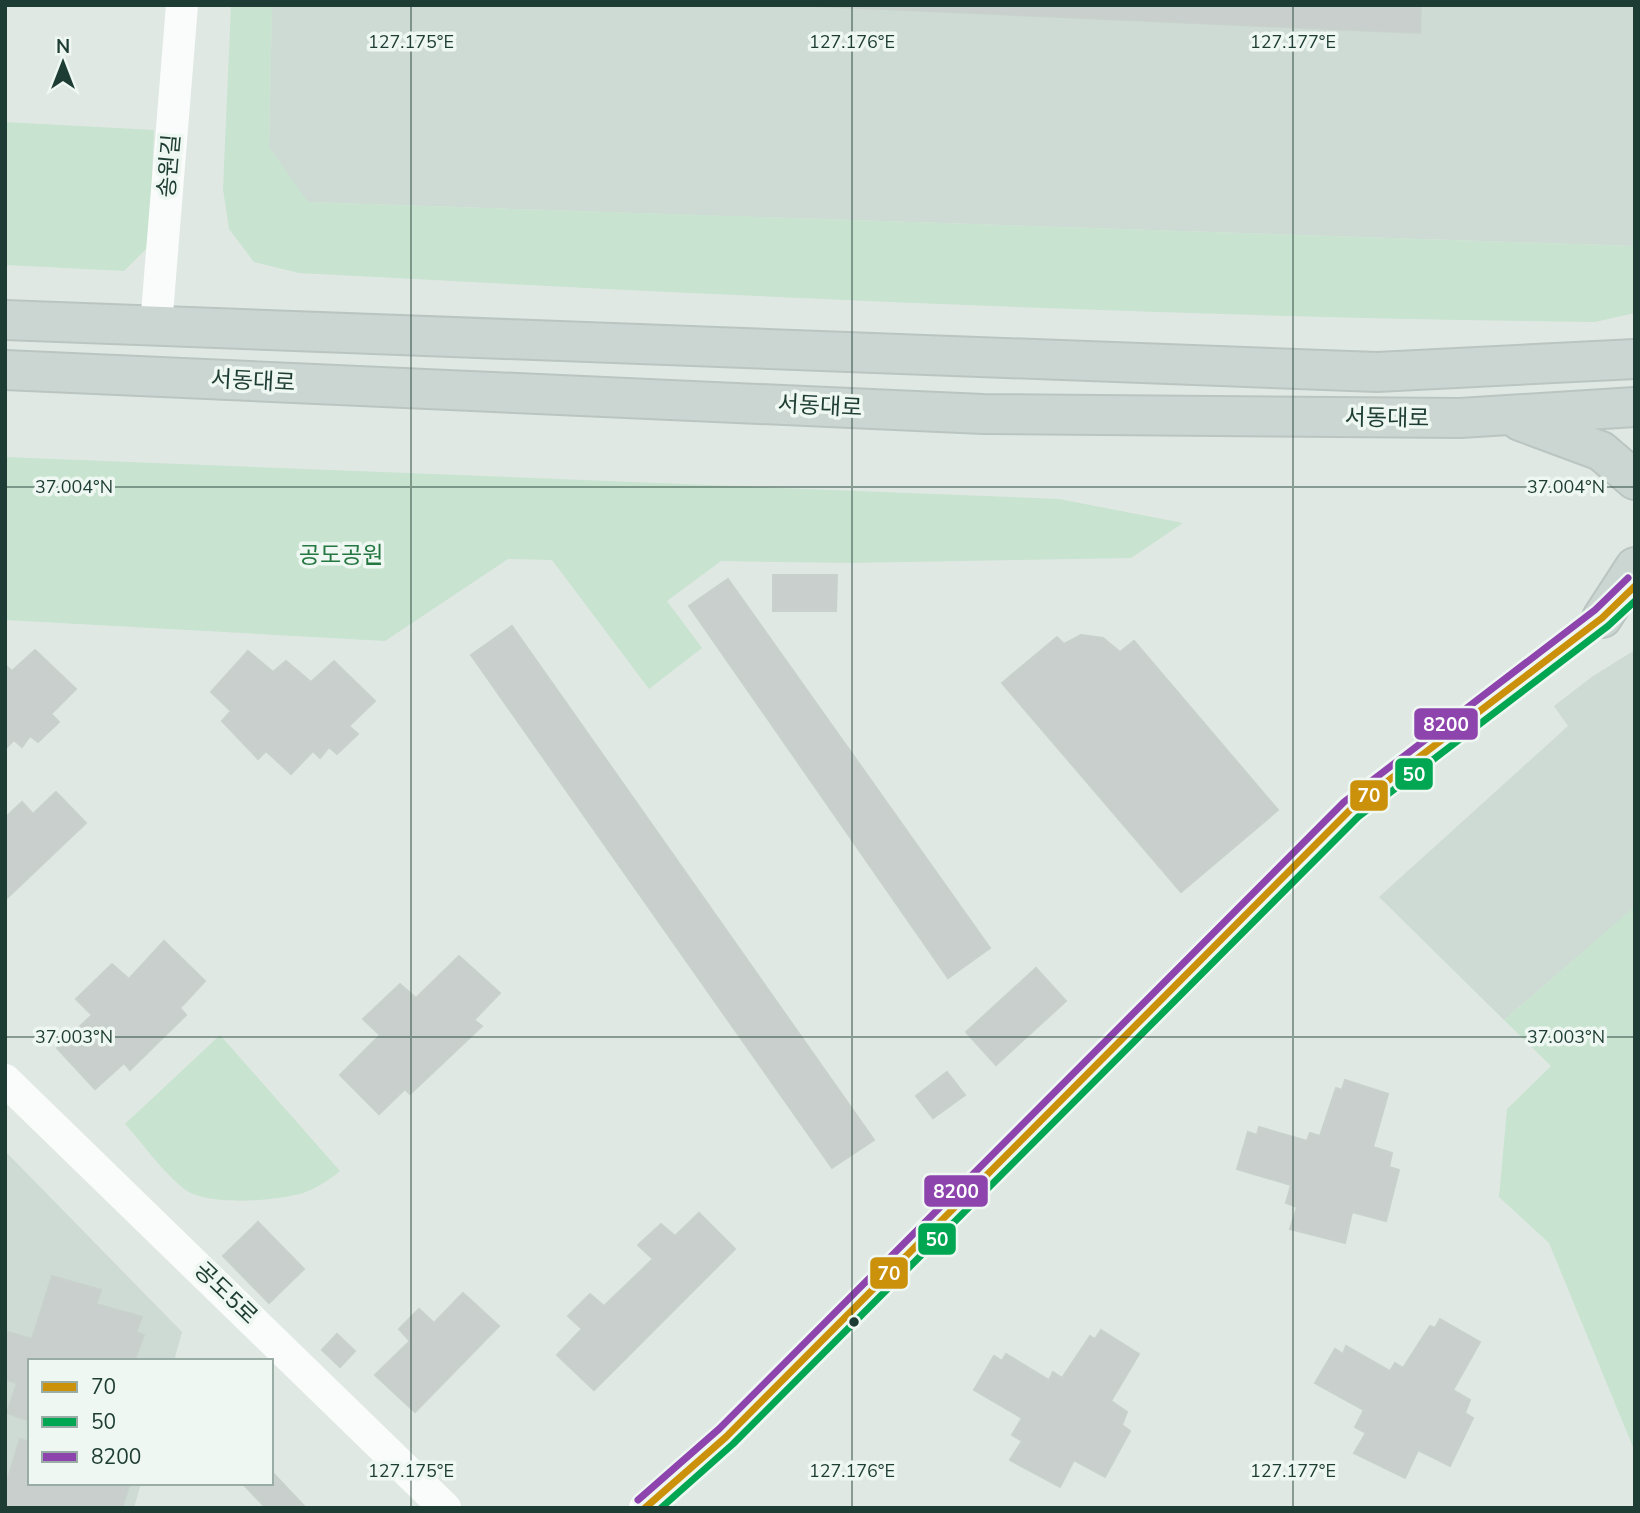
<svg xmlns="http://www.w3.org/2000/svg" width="1640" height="1513" font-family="'Nunito Sans','Noto Sans KR',sans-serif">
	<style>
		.built { fill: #cedad4 }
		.green { fill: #c8e3cf }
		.building { fill: #c8cfcc; stroke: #c9d1cd; stroke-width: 2 }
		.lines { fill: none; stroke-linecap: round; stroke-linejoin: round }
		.primary-casing { stroke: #bac5c1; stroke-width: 42 }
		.street { stroke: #fafcfb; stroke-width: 32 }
		.primary { stroke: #cbd5d2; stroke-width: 38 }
		.bus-1-casing { stroke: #eef7f2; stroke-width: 12 }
		.bus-2-casing { stroke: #eef7f2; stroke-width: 12 }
		.bus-3-casing { stroke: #eef7f2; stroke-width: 12 }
		.bus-1 { stroke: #cb910a; stroke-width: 7 }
		.bus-2 { stroke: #00a651; stroke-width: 7 }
		.bus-3 { stroke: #8e44ad; stroke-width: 7 }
		.ticks { fill: none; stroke: #1d3c33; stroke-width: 2; stroke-opacity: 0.45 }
		.bus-dot { fill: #1d3c33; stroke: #eef7f2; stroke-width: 2.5 }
		.labels { text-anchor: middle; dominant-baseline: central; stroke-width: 7; stroke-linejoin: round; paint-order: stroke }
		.street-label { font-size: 23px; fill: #1d3c33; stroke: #eef7f2 }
		.park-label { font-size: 23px; fill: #247741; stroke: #eef7f2 }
		.ticks-label { font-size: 18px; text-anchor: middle; fill: #1d3c33; stroke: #eef7f2; stroke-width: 7; stroke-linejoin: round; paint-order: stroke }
		.line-badge { stroke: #eef7f2; stroke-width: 2.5 }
		.badge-label { font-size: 19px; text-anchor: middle; font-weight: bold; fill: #fff }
	</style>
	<rect width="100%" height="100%" fill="#e0e8e4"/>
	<g class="built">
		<path d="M272 5H1635V246L307 202 269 147Z"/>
		<path d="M1635 650 1634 908 1504 1020 1379 897 1568 726 1554 706 1593 676Z"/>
		<path d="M5 1151 182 1332 174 1361H30V1483H141L134 1508H5Z"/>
	</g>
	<g class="green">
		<path d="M231 5H272L269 147 308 202 1635 246V313L1595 322C1163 317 731 296 299 273L254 262 229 229 223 189Z"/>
		<path d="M5 122 154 130 149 246 124 271 5 265Z"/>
		<path d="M5 457 1059 499 1183 523 1131 558 849 563 721 561 667 601 702 648 649 689 552 560 508 559 385 641 5 620Z"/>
		<path d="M1635 900V1452L1549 1243 1499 1197 1507 1109 1551 1066 1504 1020 1633 908Z"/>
		<path d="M220 1035 340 1171C329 1180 317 1188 303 1193 276 1201 205 1207 183 1188 161 1170 144 1145 125 1124Z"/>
	</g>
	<g class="building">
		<path d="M792 5H1421L1420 33Z"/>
		<path d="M773 575H837L836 611H773Z"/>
		<path d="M728 579 990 948 948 978 689 606Z"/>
		<path d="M512 626 874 1140 832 1168 471 655Z"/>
		<path d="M1081 635 1103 638 1120 652 1134 641 1278 810 1181 892 1002 683 1057 637 1064 644Z"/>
		<path d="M35 650 76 689 51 714 59 722 38 742 30 736 22 747 14 740 5 749V665L12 671Z"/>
		<path d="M248 651 273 672 286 661 311 682 334 661 375 701 349 726 358 734 337 754 329 747 320 758 313 751 291 774 266 751 258 759 222 721 231 711 211 692Z"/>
		<path d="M56 792 86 823 5 900V818L22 802 33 814Z"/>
		<path d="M164 941 205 981 180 1008 186 1015 130 1070 124 1063 95 1089 57 1048 92 1015 76 999 112 964 129 979Z"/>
		<path d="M459 956 500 993 474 1020 482 1026 410 1094 405 1089 379 1114 340 1075 380 1035 363 1019 400 984 416 998Z"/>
		<path d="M1036 968 1066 1001 996 1065 966 1032Z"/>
		<path d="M947 1072 965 1095 933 1118 916 1096Z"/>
		<path d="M1345 1080 1388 1094 1373 1147 1392 1153 1389 1167 1399 1170 1386 1221 1352 1212 1345 1243 1290 1229 1297 1207 1286 1203 1291 1185 1237 1169 1248 1132 1257 1135 1259 1127 1307 1141 1310 1133 1320 1136 1336 1088 1342 1090Z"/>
		<path d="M699 1213 735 1249 594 1390 557 1355 582 1329 568 1316 590 1294 604 1306 653 1259 638 1245 661 1224 675 1236Z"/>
		<path d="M258 1222 304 1269 269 1303 223 1256Z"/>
		<path d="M52 1276 101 1290 96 1304 142 1317 136 1332 144 1335 134 1361H30V1421L7 1413 17 1383 5 1379V1331L32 1339Z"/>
		<path d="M463 1293 499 1326 415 1412 375 1375 410 1341 399 1329 419 1309 434 1323Z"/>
		<path d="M1440 1319 1480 1342 1453 1390 1470 1400 1465 1413 1473 1418 1450 1466 1418 1450 1405 1478 1354 1453 1366 1433 1355 1427 1364 1410 1315 1383 1335 1349 1343 1354 1346 1346 1390 1371 1395 1363 1403 1368 1430 1326 1435 1328Z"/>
		<path d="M1101 1330 1139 1354 1111 1401 1127 1412 1122 1425 1130 1431 1105 1477 1074 1460 1060 1487 1010 1460 1022 1441 1012 1435 1022 1418 974 1390 994 1356 1002 1361 1006 1354 1049 1380 1053 1372 1062 1378 1090 1336 1095 1339Z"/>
		<path d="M337 1334 355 1351 340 1367 322 1350Z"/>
		<path d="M20 1439 30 1442V1483H130L122 1508H5V1488Z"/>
		<path d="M271 1471 306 1508H266L242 1483H271Z"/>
	</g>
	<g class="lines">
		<defs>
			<g id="primary">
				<path d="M5 320 1377 372 1635 359"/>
				<path d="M5 370 983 414 1460 418 1635 407"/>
				<path d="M1520 421 1601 451 1635 480"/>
				<path d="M1602 618 1635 567"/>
			</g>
		</defs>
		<use href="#primary" class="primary-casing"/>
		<g class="street">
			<path d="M156 326 182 5"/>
			<path d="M5 1080 445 1508"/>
			<path d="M645 1508 726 1437 1351 809 1602 618 1618 601"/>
		</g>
		<use href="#primary" class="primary"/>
		<defs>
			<path id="bus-1" d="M645 1508 726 1437 1351 809 1602 618 1635 586"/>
			<path id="bus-2" d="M661 1508 733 1444 1358 817 1608 626 1635 601"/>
			<path id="bus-3" d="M638 1500 719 1429 1344 802 1595 610 1628 578"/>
		</defs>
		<use href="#bus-1" class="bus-1-casing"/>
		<use href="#bus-2" class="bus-2-casing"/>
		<use href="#bus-3" class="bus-3-casing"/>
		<use href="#bus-1" class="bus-1"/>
		<use href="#bus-2" class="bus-2"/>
		<use href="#bus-3" class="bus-3"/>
	</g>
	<path class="ticks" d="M411 5V1508M852 5V1508M1293 5V1508M5 487H1635M5 1037H1635"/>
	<circle class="bus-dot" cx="854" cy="1322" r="6"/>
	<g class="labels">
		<g class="street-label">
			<text transform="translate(169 166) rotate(-85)">송원길</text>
			<text transform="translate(253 381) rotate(3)">서동대로</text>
			<text transform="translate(820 406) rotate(3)">서동대로</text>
			<text transform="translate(1387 418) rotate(1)">서동대로</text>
			<text transform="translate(226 1293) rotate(44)">공도5로</text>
		</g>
		<g class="park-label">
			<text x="341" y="555">공도공원</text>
		</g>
	</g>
	<g class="ticks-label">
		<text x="411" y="48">127.175°E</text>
		<text x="852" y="48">127.176°E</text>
		<text x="1293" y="48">127.177°E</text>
		<text x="74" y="493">37.004°N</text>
		<text x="1566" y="493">37.004°N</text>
		<text x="74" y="1043">37.003°N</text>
		<text x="1566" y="1043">37.003°N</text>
		<text x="411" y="1477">127.175°E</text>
		<text x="852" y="1477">127.176°E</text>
		<text x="1293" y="1477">127.177°E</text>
	</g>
	<g class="line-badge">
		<rect x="1413" y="707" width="66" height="34" rx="7" fill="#8e44ad"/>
		<rect x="1394" y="757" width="40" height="34" rx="7" fill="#00a651"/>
		<rect x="1349" y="779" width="40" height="33" rx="7" fill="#cb910a"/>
		<rect x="923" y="1174" width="66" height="34" rx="7" fill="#8e44ad"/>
		<rect x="917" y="1222" width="40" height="34" rx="7" fill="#00a651"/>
		<rect x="869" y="1256" width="40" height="34" rx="7" fill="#cb910a"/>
	</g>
	<g class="badge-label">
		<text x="1446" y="731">8200</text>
		<text x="1414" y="781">50</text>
		<text x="1369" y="802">70</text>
		<text x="956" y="1198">8200</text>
		<text x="937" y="1246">50</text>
		<text x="889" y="1280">70</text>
	</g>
	<rect width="1640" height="1513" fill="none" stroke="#1d3c33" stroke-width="14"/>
	<rect x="28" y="1359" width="245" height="126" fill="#eef7f2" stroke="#9aaca6" stroke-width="2"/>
	<rect x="42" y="1382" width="35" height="10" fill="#cb910a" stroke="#9aaca6" stroke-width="2"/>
	<text x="91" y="1394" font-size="21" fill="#1d3c33">70</text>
	<rect x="42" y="1417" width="35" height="10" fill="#00a651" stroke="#9aaca6" stroke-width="2"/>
	<text x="91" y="1429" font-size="21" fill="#1d3c33">50</text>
	<rect x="42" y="1452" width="35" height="10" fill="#8e44ad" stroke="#9aaca6" stroke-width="2"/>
	<text x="91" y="1464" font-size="21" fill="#1d3c33">8200</text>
	<g transform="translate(63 63)" stroke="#eef7f2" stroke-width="5" paint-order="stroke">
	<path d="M0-5L12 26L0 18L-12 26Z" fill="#1d3c33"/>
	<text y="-10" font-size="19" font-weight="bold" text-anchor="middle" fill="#1d3c33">N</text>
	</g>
</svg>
